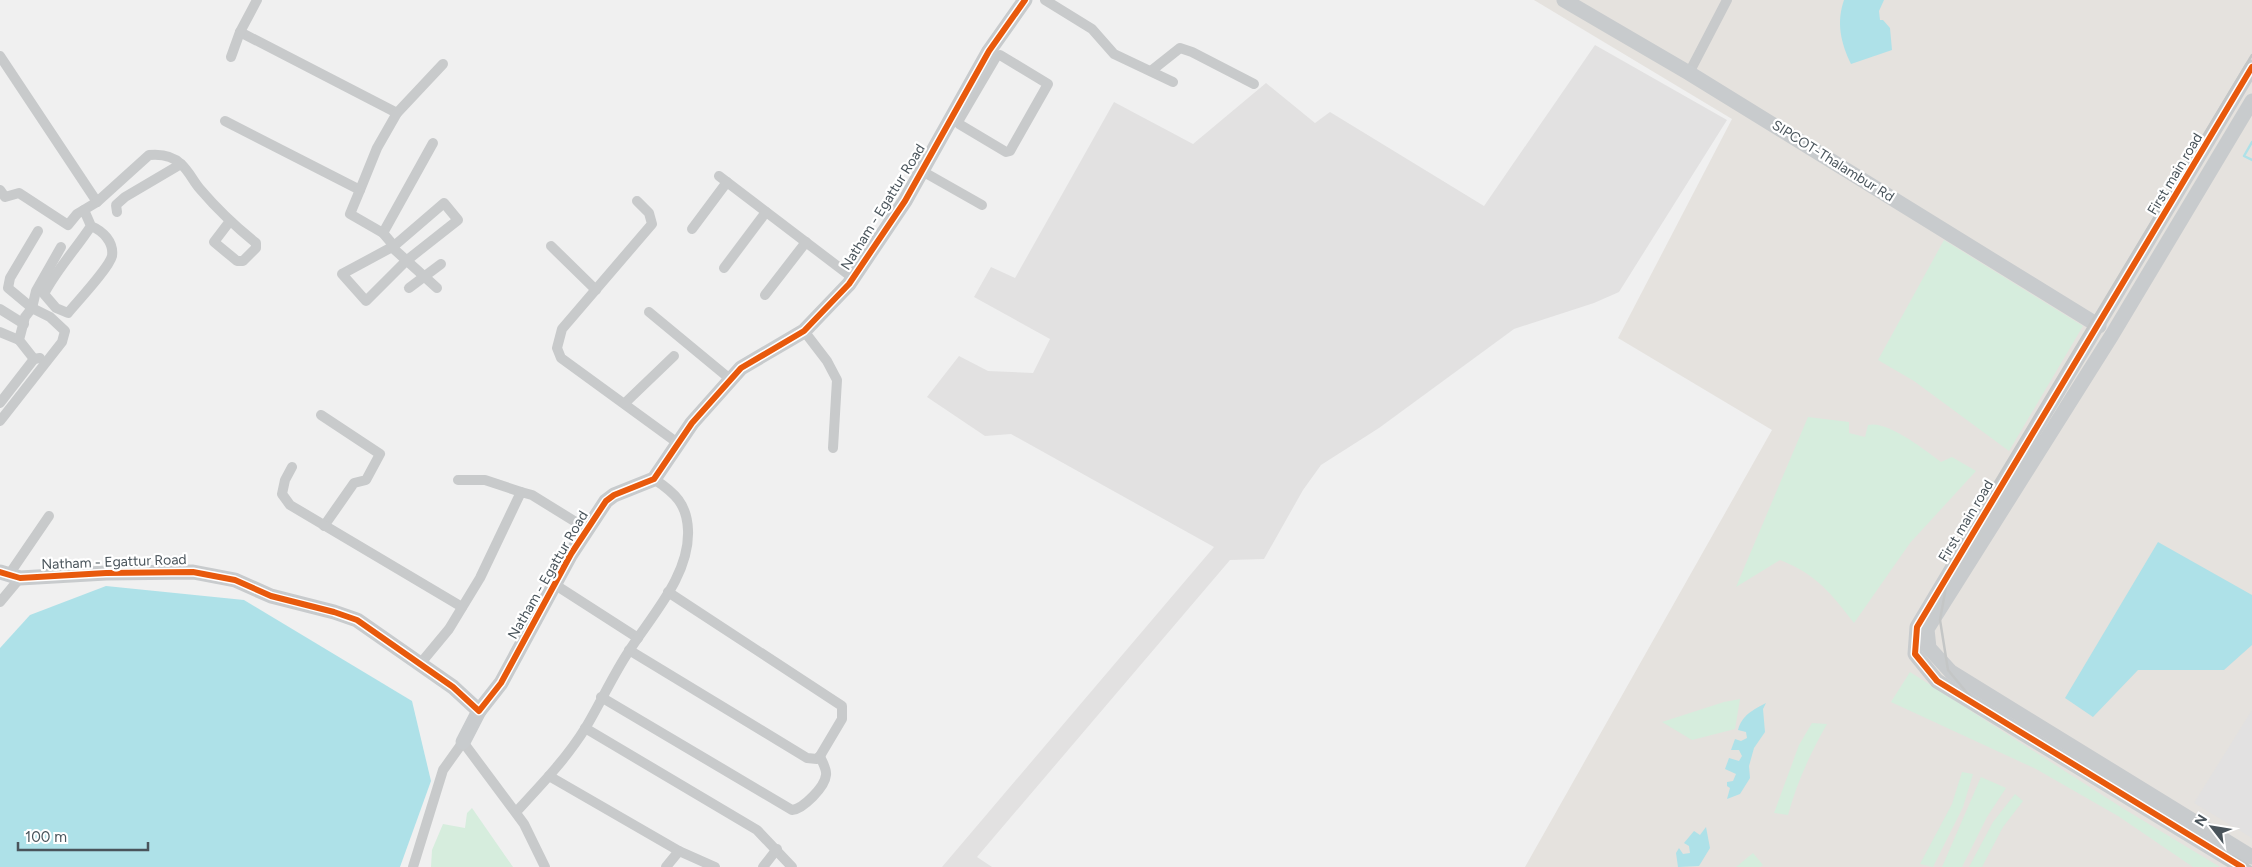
<svg xmlns="http://www.w3.org/2000/svg" width="2252" height="867" font-family="Figtree,sans-serif">
	<style>
		.commercial { fill: #e5e2de }
		.education { fill: #e2e1e1 }
		.green { fill: #d6eddd }
		.water { fill: #aee1e8 }
		.lines { fill: none; stroke-linecap: round; stroke-linejoin: round }
		.stream { stroke: #aee1e8; stroke-width: 2.5 }
		.street { stroke: #c8cacb; stroke-width: 10 }
		.secondary { stroke: #c8cbcd; stroke-width: 15 }
		.rail { stroke: #c4c6c6; stroke-width: 2.5 }
		.cycleway-casing { stroke: #fff; stroke-width: 9 }
		.cycleway { stroke: #e8590c; stroke-width: 6 }
		.labels { text-anchor: middle; dominant-baseline: central; stroke-width: 4.5; stroke-linejoin: round; paint-order: stroke }
		.street-label { font-size: 14px; fill: #49545b; stroke: #fff }
	</style>
	<rect width="100%" height="100%" fill="#f0f0f0"/>
	<path class="commercial" d="M1534 0H2252V867H1525L1772 430 1618 338 1732 119Z"/>
	<g class="education">
		<path d="M1595 45 1727 120 1619 292 1594 303 1514 329 1379 428 1321 465 1303 490 1264 559 1230 560 977 857 992 867H942L1214 547 1011 434 985 436 927 397 959 356 988 371 1033 373 1050 339 974 297 991 267 1015 278 1114 102 1193 144 1266 83 1315 123 1330 112 1484 206Z"/>
		<path d="M2252 710V838L2194 803Z"/>
	</g>
	<g class="green">
		<path d="M1944 240 2083 326 2009 451 1914 381 1878 360Z"/>
		<path d="M1808 417 1849 422V433L1865 437 1868 425C1887 420 1925 450 1941 462L1952 457 1976 471 1910 543 1854 623C1831 593 1816 574 1780 560L1736 587Z"/>
		<path d="M1910 672 2124 809 2220 867H2193L2118 816 2036 769 1891 702Z"/>
		<path d="M1740 699 1735 729 1692 740 1662 722 1724 702Z"/>
		<path d="M1812 723 1827 724C1810 754 1797 782 1788 815L1774 813 1799 745Z"/>
		<path d="M1962 772 1973 774 1963 807 1933 867 1920 864 1952 804Z"/>
		<path d="M1981 777 2006 788 1987 817 1962 867H1942Z"/>
		<path d="M2015 794 2023 801 2003 827 1982 867H1969L1993 822Z"/>
		<path d="M472 808 513 867H431L432 850 443 824 465 828 467 813Z"/>
		<path d="M1753 853 1763 865 1760 867H1736Z"/>
	</g>
	<g class="water">
		<path d="M1844 0H1884L1879 11 1880 20H1883L1890 28 1892 50 1851 64C1841 43 1836 23 1844 0Z"/>
		<path d="M2158 542 2252 595V645L2224 670H2138L2093 717 2065 698Z"/>
		<path d="M106 586 244 600 412 701 431 781 400 867H0V648L30 615Z"/>
		<path d="M1766 703 1763 709 1765 732 1754 748 1749 766 1750 778 1740 794 1727 799 1730 788 1727 786V782L1733 781 1736 774 1725 769 1729 758 1739 761 1742 756 1739 750H1731L1735 739 1741 741 1747 738 1746 732 1738 730C1742 715 1753 710 1766 703Z"/>
		<path d="M1706 827 1710 848 1699 866 1678 867 1676 853 1679 848 1683 854 1690 853 1689 846 1684 843 1694 831 1700 835Z"/>
	</g>
	<g class="lines">
		<path class="stream" d="M2252 142 2244 156 2252 160"/>
		<g class="street">
			<path d="M1045 0 1092 29 1114 54 1173 82"/>
			<path d="M240 32 397 113"/>
			<path d="M0 56 97 202"/>
			<path d="M231 57 240 32 257 0"/>
			<path d="M1151 71 1180 48 1192 52 1254 84"/>
			<path d="M1689 73 1727 0"/>
			<path d="M955 113 959 120 996 57 1000 55 1048 84 1010 151 1006 152 959 124V120"/>
			<path d="M225 121 360 190 377 148 397 113 443 64"/>
			<path d="M922 171 982 205"/>
			<path d="M719 176 853 278"/>
			<path d="M0 190 5 197 19 193 68 225 77 214 97 202 149 155C160 154 173 156 181 164 189 171 193 181 200 189 217 209 236 227 256 243V248L243 261H237L214 242 230 221"/>
			<path d="M360 190 350 214 383 233 433 143"/>
			<path d="M637 201 649 213 652 224 562 329 557 348 561 358 679 444"/>
			<path d="M444 203 458 220 406 261 366 301 342 274 394 246Z"/>
			<path d="M84 210 91 226C76 249 57 269 44 294L56 308 68 313C77 302 109 268 112 256 114 242 103 231 91 226"/>
			<path d="M117 212 116 205 125 197 181 164"/>
			<path d="M692 229 727 182"/>
			<path d="M38 231 10 278 8 288 32 308 36 291 61 247"/>
			<path d="M383 233 394 246 395 250 437 288"/>
			<path d="M551 246 596 290"/>
			<path d="M724 268 766 212"/>
			<path d="M409 288 441 264"/>
			<path d="M765 295 806 242"/>
			<path d="M0 309 24 324"/>
			<path d="M649 312 730 379"/>
			<path d="M804 331 827 361 837 380 833 448"/>
			<path d="M0 332 19 340"/>
			<path d="M0 403 34 359 40 358"/>
			<path d="M625 403 674 356"/>
			<path d="M321 415 380 454 366 480 354 483 324 526"/>
			<path d="M0 421 62 342 65 331 50 317 32 308 25 317 19 340 34 359"/>
			<path d="M292 467 285 480 282 494 290 505 462 607"/>
			<path d="M458 480H485L521 492"/>
			<path d="M8 576 49 516"/>
			<path d="M554 584 638 638"/>
			<path d="M0 602 20 578"/>
			<path d="M629 650 807 758 817 759 820 756 842 719V706L668 592"/>
			<path d="M420 664 449 629 480 578 521 492 532 495 587 529"/>
			<path d="M601 697 792 810C803 809 825 787 826 775 827 769 822 762 820 756"/>
			<path d="M585 728 757 830 792 867"/>
			<path d="M549 776 679 851"/>
			<path d="M516 812C541 785 567 758 586 727 601 702 613 675 629 651 652 615 690 575 688 530 687 504 675 493 654 479"/>
			<path d="M413 867 443 770 463 742 524 824 545 867"/>
			<path d="M666 867 679 851 715 867"/>
			<path d="M763 867 777 849"/>
		</g>
		<g class="secondary">
			<path d="M1564 0 1689 73 2099 326"/>
			<path d="M2252 101 2112 335 1927 629 1929 648 1951 672 2252 857"/>
			<path d="M0 572 20 578 106 573 193 572 235 580 271 596 334 612 357 620 453 687 479 711 501 683 571 554 606 501 614 495 654 479 692 423 741 368 804 331 849 284 905 201 989 51 1025 0"/>
			<path d="M463 742 479 711"/>
			<path d="M2242 867 1937 681 1915 654 1917 627 2252 67"/>
		</g>
		<g class="rail">
			<path d="M2233 856 2251 867"/>
			<path d="M2238 867 1987 717 1948 670 1940 620 1952 554 2252 55"/>
		</g>
		<defs>
			<g id="cycleway">
				<path d="M0 572 20 578 106 573 193 572 235 580 271 596 334 612 357 620 453 687 479 711 501 683 571 554 606 501 614 495 654 479 692 423 741 368 804 331 849 284 905 201 989 51 1025 0"/>
				<path d="M2242 867 1937 681 1915 654 1917 627 2252 67"/>
			</g>
		</defs>
		<use href="#cycleway" class="cycleway-casing"/>
		<use href="#cycleway" class="cycleway"/>
	</g>
	<g class="labels">
		<g class="street-label">
			<text transform="translate(1833 161) rotate(32)">SIPCOT-Thalambur Rd</text>
			<text transform="translate(2175 174) rotate(-59)">First main road</text>
			<text transform="translate(883 207) rotate(-58)">Natham - Egattur Road</text>
			<text transform="translate(1966 521) rotate(-59)">First main road</text>
			<text transform="translate(114 562) rotate(-2)">Natham - Egattur Road</text>
			<text transform="translate(548 575) rotate(-60)">Natham - Egattur Road</text>
		</g>
	</g>
	<g transform="translate(2212 827) rotate(301)" stroke="#ffffff" stroke-width="4" paint-order="stroke">
	<path d="M0-4L9 19L0 12L-9 19Z" fill="#49545b"/>
	<text y="-8" font-size="14" font-weight="bold" text-anchor="middle" fill="#49545b">N</text>
	</g>
	<path d="M18 842v8h130v-8" fill="none" stroke="#49545b" stroke-width="2.5"/>
	<text x="25" y="842" font-size="15" fill="#49545b" stroke="#ffffff" stroke-width="4" paint-order="stroke">100 m</text>
</svg>
